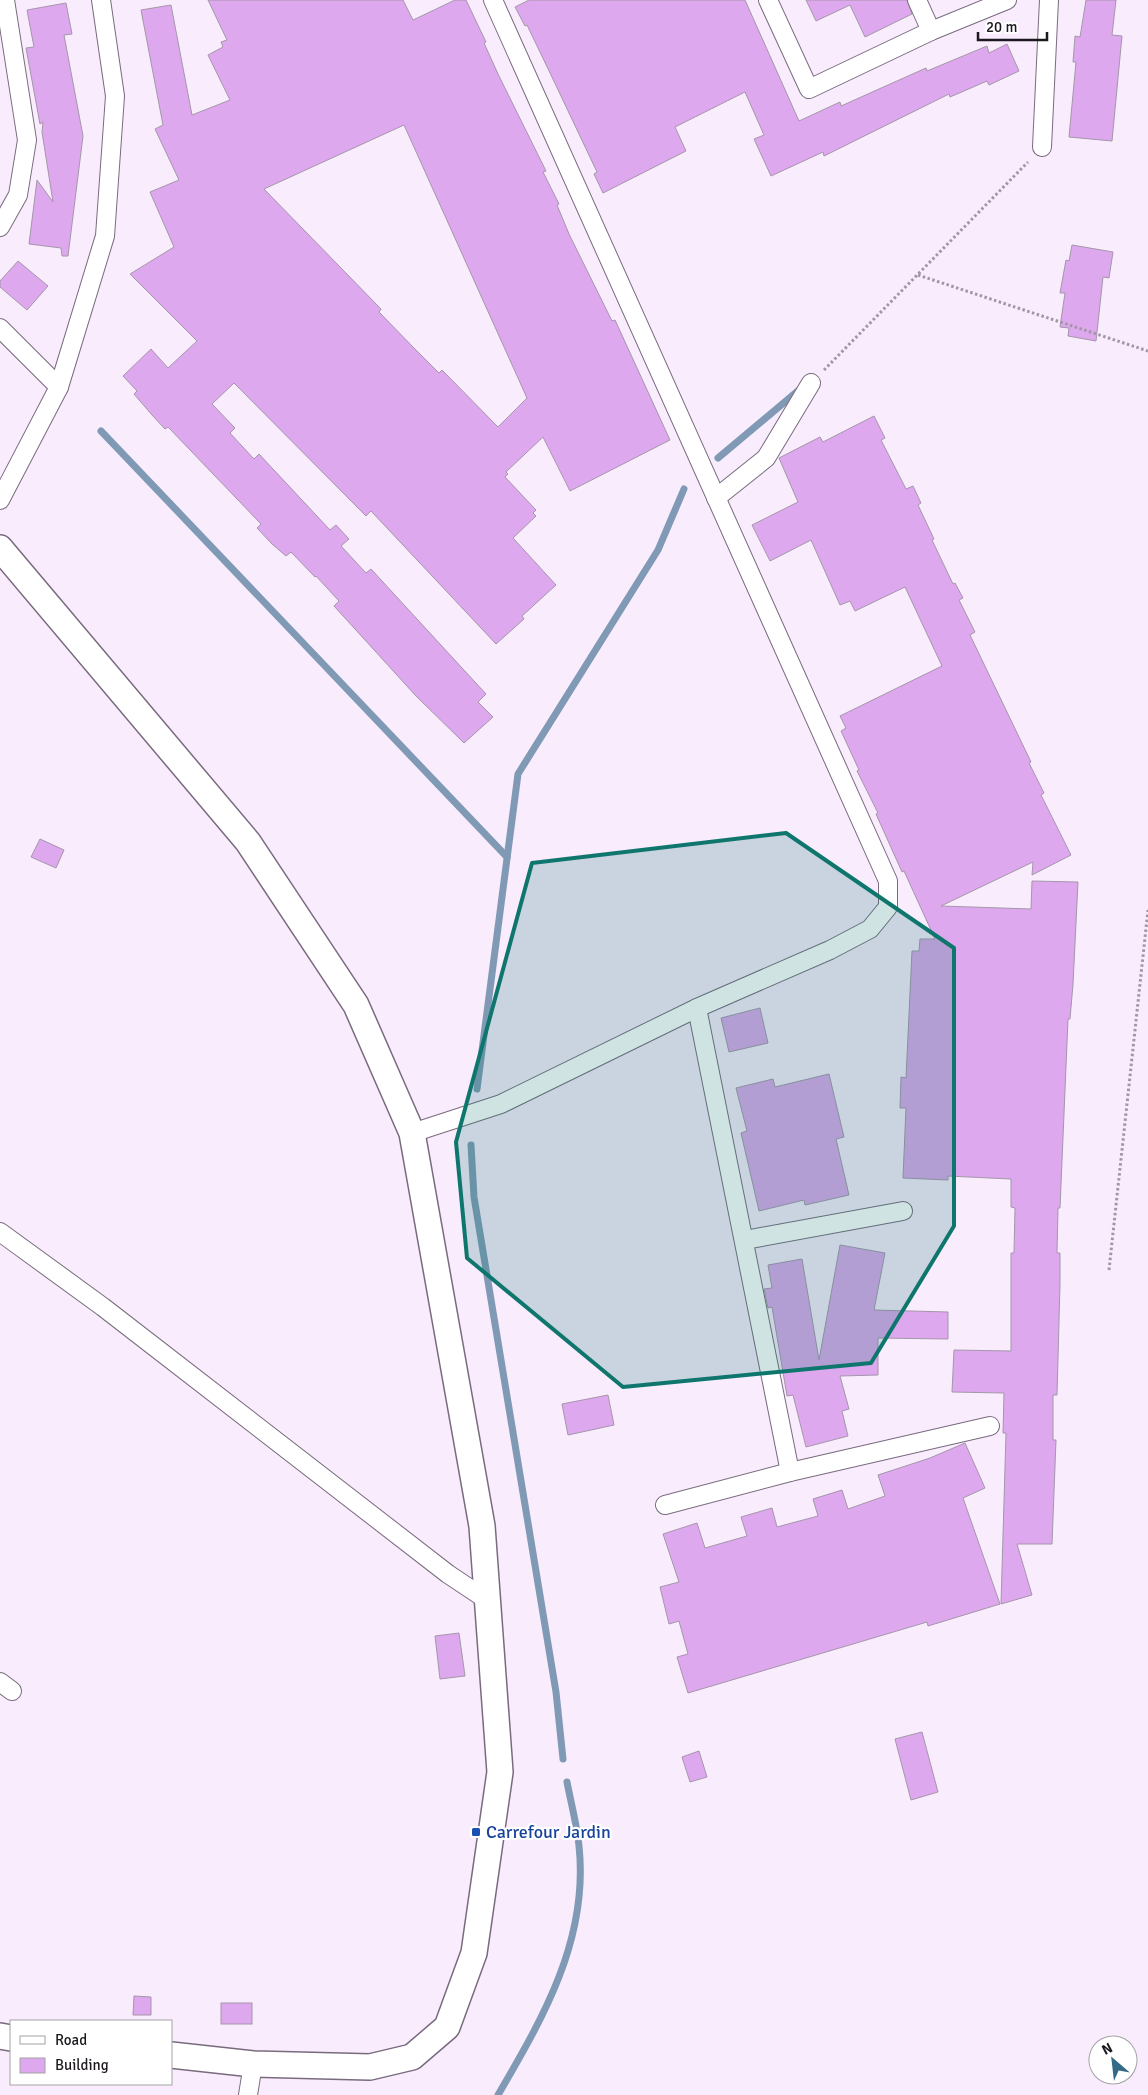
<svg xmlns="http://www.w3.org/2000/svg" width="1148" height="2095" font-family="Signika,sans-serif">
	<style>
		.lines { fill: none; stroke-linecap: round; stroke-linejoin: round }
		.stream { stroke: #809ab6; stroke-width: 7 }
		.building { fill: #dda8ee; stroke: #a596aa; fill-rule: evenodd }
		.street-casing { stroke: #796b7e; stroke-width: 20 }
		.secondary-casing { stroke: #796b7e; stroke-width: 28 }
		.path { stroke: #a197a4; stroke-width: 3; stroke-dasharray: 2.5 2.5; stroke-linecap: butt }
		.street { stroke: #fff; stroke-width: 18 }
		.secondary { stroke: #fff; stroke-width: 25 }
		.marked { fill: #0f766e; fill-opacity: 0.2; stroke: #0f766e; stroke-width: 4; stroke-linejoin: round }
		.transit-dot { fill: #1a4fb4; stroke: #fff; stroke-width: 2 }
		.labels { text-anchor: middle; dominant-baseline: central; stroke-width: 4.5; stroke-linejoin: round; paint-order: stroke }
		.transit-label { font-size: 18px; fill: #164399; stroke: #fff; text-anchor: start }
	</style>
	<rect width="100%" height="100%" fill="#f9ecfd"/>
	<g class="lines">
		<g class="stream">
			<path d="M101 431 507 857"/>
			<path d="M718 458 799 390"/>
			<path d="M477 1089 518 774 658 550 684 489"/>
			<path d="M471 1145 474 1197 556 1692 563 1759"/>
			<path d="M498 2095C543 2018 589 1939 579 1846 577 1825 571 1803 567 1782"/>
		</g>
	</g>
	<g class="building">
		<path d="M208 0H403L413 20 455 0H466L486 42 484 43 498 74 546 171 543 172 559 204 557 205 569 234 612 321 615 320 670 440 570 491 543 437 506 472 508 474 505 477 536 510 533 513 536 516 513 538 556 585 522 616 524 619 496 644 371 511 366 516 234 383 212 404 235 428 230 433 254 459 259 454 330 530 336 525 349 539 341 546 366 573 371 569 486 694 478 702 493 717 464 743 416 696 334 606 339 601 316 576 315 577 291 552 286 556 272 544 257 528 261 524 168 427 165 429 152 415 134 394 137 391 123 376 151 349 168 368 197 341 130 274 174 247 150 192 179 180 155 129 163 125 141 10 171 5 192 115 230 100 208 55 223 47 221 42 227 40ZM404 125 527 398 498 427 442 370 439 373 414 348 379 312 381 309 264 189Z"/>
		<path d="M529 0H745L799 121 840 102 841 106 926 68 927 71 987 46 989 53 1007 44 1019 71 989 85 987 81 950 97 949 94 824 156 823 152 771 176 754 139 764 135 745 92 675 127 686 151 603 193 594 174 597 172 551 75 527 25 525 26 515 7Z"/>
		<path d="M806 0H907L912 14 865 37 850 5 816 21Z"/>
		<path d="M1086 0H1116L1112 35 1122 36 1112 141 1069 137 1076 62H1073L1075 36 1080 37Z"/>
		<path d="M66 3 72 34 64 35 83 136 68 256H62L61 248 29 244 37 180 53 202 42 132 43 122 40 124 26 48 34 47 27 10Z"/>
		<path d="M1072 245 1113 252 1109 278 1103 277 1096 341 1068 336 1069 328 1060 327 1065 293H1060L1066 260 1069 261Z"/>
		<path d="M18 261 48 286 27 310 0 287V281Z"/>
		<path d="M874 416 885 438 881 440 906 489 913 486 921 503 918 505 934 539 932 540 953 584 955 583 963 598 959 600 975 632 970 635 1031 762 1029 763 1044 793 1041 795 1071 855 1032 875 1033 862 941 906 1031 909 1032 881 1078 882 1073 984 1070 1019H1068L1060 1208H1058L1057 1253H1060V1284L1057 1395H1053V1440H1056L1052 1544H1017L1032 1595 1001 1604 1006 1433H1003L1004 1393 952 1392 954 1350 1011 1351V1253H1014L1015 1208 1011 1207V1179L948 1176V1180L903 1178 906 1108H900L901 1077 906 1078 912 951H919L920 939H935L904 871 902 872 876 814 878 813 857 771 859 770 841 731 846 728 840 716 942 666 905 587 855 611 850 601 840 605 811 540 770 561 752 525 798 502 779 458 820 437 823 442Z"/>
		<path d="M40 839 64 850 56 868 31 857Z"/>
		<path d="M760 1008 768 1043 729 1052 721 1018Z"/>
		<path d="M829 1074 844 1137 836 1139 849 1195 805 1205 804 1200 759 1211 741 1133 747 1131 736 1088 773 1079 775 1087Z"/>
		<path d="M840 1245 885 1253 874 1310 948 1312V1339L878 1338V1375L840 1376 849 1409 842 1411 848 1436 806 1447 793 1395 787 1396 772 1307 768 1308 764 1289 772 1288 768 1265 802 1259 819 1360Z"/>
		<path d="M608 1395 614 1425 568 1435 562 1404Z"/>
		<path d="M965 1443 985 1488 963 1498 1000 1604 928 1626 927 1622 688 1693 677 1657 688 1654 679 1621 669 1624 660 1587 679 1582 663 1534 697 1523 705 1548 747 1536 741 1517 772 1508 777 1527 818 1516 813 1499 842 1490 848 1509 885 1496 878 1475 930 1458Z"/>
		<path d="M459 1633 465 1676 440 1679 435 1636Z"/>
		<path d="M922 1732 938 1792 911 1800 895 1739Z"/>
		<path d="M699 1751 707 1777 690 1782 682 1757Z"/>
		<path d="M134 1996 151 1997V2015H133Z"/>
		<rect x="221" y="2003" width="31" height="21"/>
	</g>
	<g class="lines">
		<defs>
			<g id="street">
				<path d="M768 0 809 89 931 31 1007 0"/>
				<path d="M917 0 931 31"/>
				<path d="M1042 147 1049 0"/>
				<path d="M0 227 18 195 27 140 5 0"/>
				<path d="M0 328 59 387"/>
				<path d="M716 498 766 458 811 383"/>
				<path d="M0 500 59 387 105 236 115 96 101 0"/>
				<path d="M697 1008 790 1472"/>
				<path d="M412 1133 501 1104 697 1008 830 950 870 929 888 907V881L493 0"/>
				<path d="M0 1232 103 1307 448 1574 487 1600"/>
				<path d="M745 1240 903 1211"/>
				<path d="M665 1505 790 1472 990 1426"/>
				<path d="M0 1682 12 1691"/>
				<path d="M248 2095 253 2064"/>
			</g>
			<g id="secondary">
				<path d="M0 548 248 842 356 1005 412 1133 482 1526 500 1772 474 1953 447 2027 412 2057 370 2067 253 2064 171 2055"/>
				<path d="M0 2036 11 2038"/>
			</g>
		</defs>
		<use href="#street" class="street-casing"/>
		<use href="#secondary" class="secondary-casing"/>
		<g class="path">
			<path d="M918 275 1148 351"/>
			<path d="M824 370 1028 162"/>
			<path d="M1109 1270 1148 910"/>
		</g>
		<use href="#street" class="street"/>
		<use href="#secondary" class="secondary"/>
	</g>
	<path class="marked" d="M786 833 954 948V1226L871 1363 623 1387 467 1258 456 1142 532 863Z"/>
	<rect class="transit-dot" x="471" y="1827" width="10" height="10" rx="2.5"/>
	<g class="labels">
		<g class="transit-label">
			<text x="486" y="1832">Carrefour Jardin</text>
		</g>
	</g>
	<rect x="10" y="2020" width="162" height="65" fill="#ffffff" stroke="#a5a3a5"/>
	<rect x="20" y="2036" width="25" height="8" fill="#ffffff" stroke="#a5a3a5"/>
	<text x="55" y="2045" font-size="15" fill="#1d181f">Road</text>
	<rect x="20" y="2058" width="25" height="15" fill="#dda8ee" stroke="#a5a3a5"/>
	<text x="55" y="2070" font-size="15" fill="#1d181f">Building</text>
	<g transform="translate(1113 2060) rotate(332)"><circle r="24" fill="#ffffff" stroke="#a5a3a5"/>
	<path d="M0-4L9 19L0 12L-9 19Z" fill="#336a85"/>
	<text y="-8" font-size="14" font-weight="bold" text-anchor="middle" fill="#1d181f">N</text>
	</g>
	<path d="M978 32v8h69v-8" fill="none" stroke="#1d181f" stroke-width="2.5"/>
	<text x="986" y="32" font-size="15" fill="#1d181f" stroke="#ffffff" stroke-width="4" paint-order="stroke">20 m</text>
</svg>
